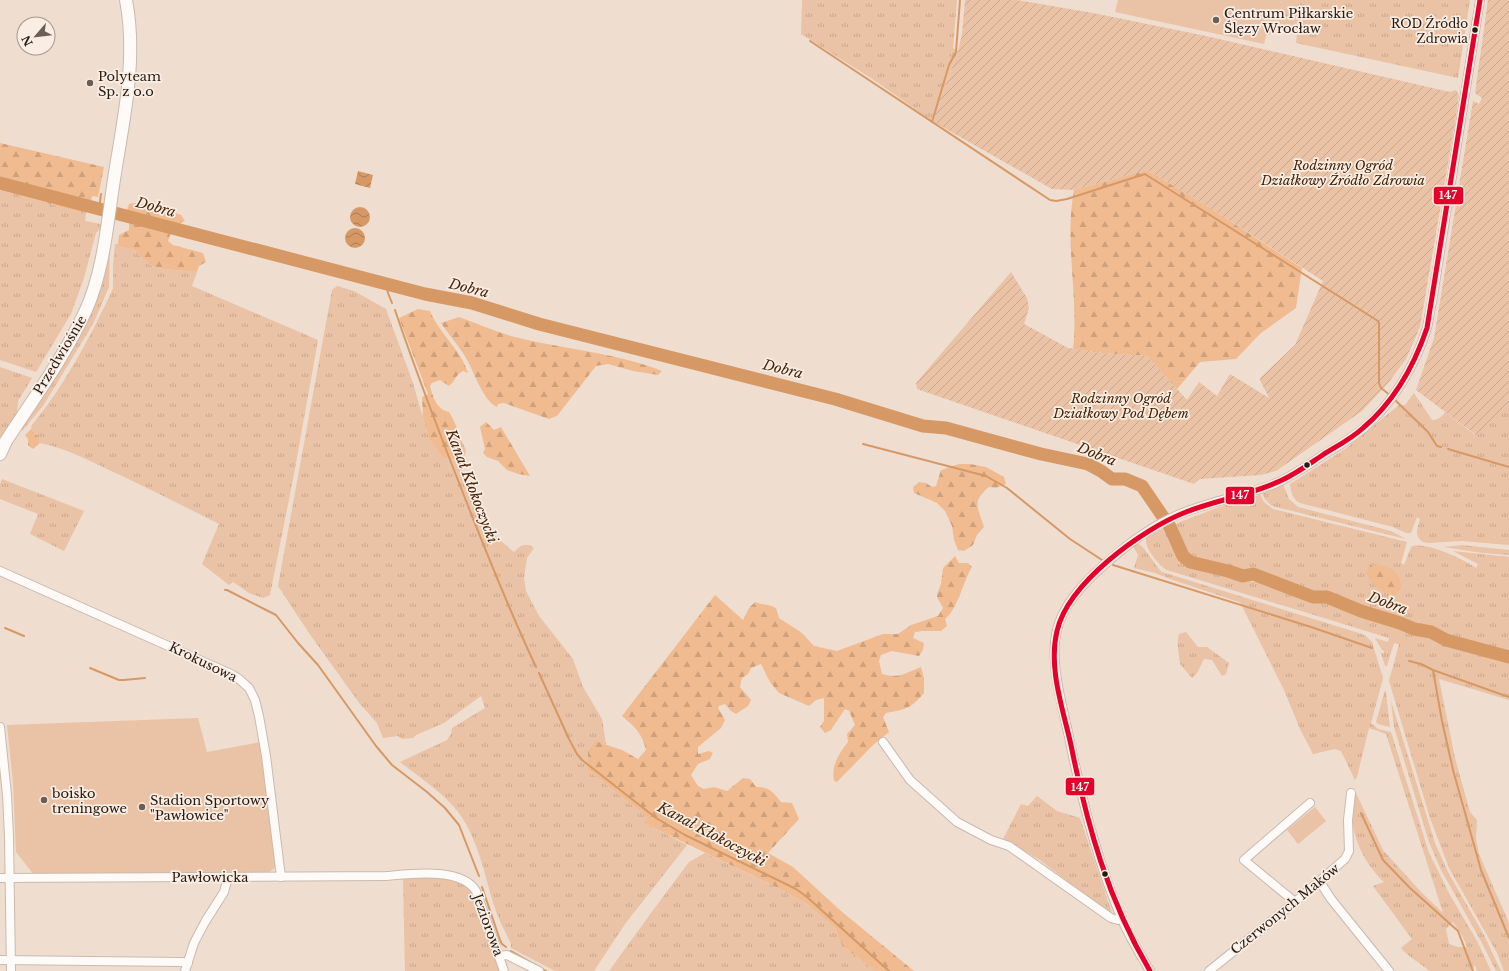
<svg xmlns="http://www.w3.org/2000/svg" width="1509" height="971" font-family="'Libre Baskerville',serif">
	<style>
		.grass { fill: url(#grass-tufts); fill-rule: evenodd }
		.forest { fill: url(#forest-firs) }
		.garden { fill: url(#garden-furrows) }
		.pitch { fill: #eac2a5 }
		.water { fill: url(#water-waves) }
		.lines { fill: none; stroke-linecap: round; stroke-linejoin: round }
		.stream { stroke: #d69966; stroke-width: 2 }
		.river { stroke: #d69966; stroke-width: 13 }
		.street-casing { stroke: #c8bbb0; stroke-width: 10 }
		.secondary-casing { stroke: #c8bbb0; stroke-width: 14 }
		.street { stroke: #fdfaf8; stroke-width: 8 }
		.secondary { stroke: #fdfaf8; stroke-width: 12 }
		.bus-1-casing { stroke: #faede3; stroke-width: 8 }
		.bus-1 { stroke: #e4002b; stroke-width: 5 }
		.poi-dot { fill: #6c5e54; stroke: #faede3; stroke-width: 1.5 }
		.bus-dot { fill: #251911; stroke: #faede3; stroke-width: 1.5 }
		.labels { text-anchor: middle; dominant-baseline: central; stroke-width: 3.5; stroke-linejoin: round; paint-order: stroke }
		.bus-label { font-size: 12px; fill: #251911; stroke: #faede3; text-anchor: end }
		.poi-label { font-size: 13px; fill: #251911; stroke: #faede3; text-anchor: start }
		.park-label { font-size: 13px; font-style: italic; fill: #422205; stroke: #faede3 }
		.street-label { font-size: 13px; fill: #251911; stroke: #faede3 }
		.water-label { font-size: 14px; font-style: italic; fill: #452509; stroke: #faede3 }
		.line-badge { stroke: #faede3; stroke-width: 1.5 }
		.badge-label { font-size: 11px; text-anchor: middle; font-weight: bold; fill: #fff }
	</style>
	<defs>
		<pattern id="grass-tufts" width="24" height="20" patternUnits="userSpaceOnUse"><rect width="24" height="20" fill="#eac2a5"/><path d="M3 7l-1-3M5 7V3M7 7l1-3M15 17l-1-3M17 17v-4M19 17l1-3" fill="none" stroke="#c9a68d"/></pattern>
		<pattern id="forest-firs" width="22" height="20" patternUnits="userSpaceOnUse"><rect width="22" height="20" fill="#f0bb91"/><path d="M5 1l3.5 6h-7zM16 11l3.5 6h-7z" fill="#cea07c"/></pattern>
		<pattern id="garden-furrows" width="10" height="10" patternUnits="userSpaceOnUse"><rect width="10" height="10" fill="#eac2a5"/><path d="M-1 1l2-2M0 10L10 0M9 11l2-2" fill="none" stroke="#c9a68d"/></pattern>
		<pattern id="water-waves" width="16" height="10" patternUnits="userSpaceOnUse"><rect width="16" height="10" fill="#d69966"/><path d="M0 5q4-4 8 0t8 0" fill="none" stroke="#ad7c53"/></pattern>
	</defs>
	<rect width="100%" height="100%" fill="#efddd0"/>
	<g class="grass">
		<path d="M802 0H957L953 48 958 51 932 121 874 80 801 34Z"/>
		<path d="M1281 0H1470L1458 78 1296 43 1297 34 1275 29Z"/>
		<path d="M0 190 86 214 85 221 101 224 100 229 96 233 84 278 71 314 36 372 0 360Z"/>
		<path d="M110 242 109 287 93 324 43 406 22 431 21 426 71 349Z"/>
		<path d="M115 244H118L120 247 133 249 150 265 163 269 197 272 192 286 318 340 294 474 270 595 263 598 249 593 233 582 229 585 202 564 219 524C186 507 153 491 120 475 94 463 67 448 40 443L39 438 31 429 32 425C65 385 89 339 111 293L113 288V265Z"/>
		<path d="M337 286 354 291 386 309 413 383 429 439 442 457 461 448 459 435 466 450 465 455 459 462 461 466 479 513 496 537 514 552C521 545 526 542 534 548L527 558 524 578 526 591 539 616 573 659 583 687 602 719 606 744 594 742 588 750V770L648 818 645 823 687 845 625 924 594 971H555L511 948V944C506 933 500 922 496 911 484 876 479 836 454 807 439 790 418 776 400 762L447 740 451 734 452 728 485 708 481 696 444 723 416 735 413 738 402 739 398 736 383 738 377 723 360 704 311 636 278 586 332 290Z"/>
		<path d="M0 367 32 378 18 401 17 412 0 438Z"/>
		<path d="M1414 393 1432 420C1437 421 1443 416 1445 412L1475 435 1509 403V545L1462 541 1427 543C1413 539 1417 530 1420 519L1417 517 1411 533H1406L1393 527 1300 503C1293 500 1291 492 1290 484L1348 447 1399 405H1405Z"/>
		<path d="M2 479 84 511 64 551 30 534 38 514 0 499V484Z"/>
		<path d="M1283 484 1289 499 1298 507 1391 531 1406 539 1272 506 1265 499 1262 493Z"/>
		<path d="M1260 494 1264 502 1273 509 1407 542 1401 563 1404 565 1411 547C1424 540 1465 560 1476 568L1478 564 1453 551 1509 557V656L1466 643 1452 641 1439 632 1428 628 1417 627 1403 619 1393 618 1256 572H1242L1209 563 1206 569 1236 579 1262 583 1311 601 1332 604 1376 619 1434 636 1449 643 1509 659V700L1439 679 1455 758 1470 812 1477 820 1476 839 1479 854 1509 923V971H1504L1497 953 1449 868 1430 818 1389 681 1399 644 1394 643 1387 666H1385L1381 653H1384V651L1382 650 1375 638 1388 642 1389 638 1167 570C1160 566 1141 545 1147 536 1149 534 1153 533 1155 531L1156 532 1172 524 1173 526 1180 522 1246 497 1257 496Z"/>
		<path d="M1136 543C1146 546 1153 564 1162 572L1362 634 1366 636 1372 642 1383 678 1371 723 1378 729 1391 732 1429 853 1450 895 1477 941 1491 971H1477L1475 965 1472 971H1429C1420 962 1409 958 1401 948L1412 939 1373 886 1384 882C1360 859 1345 824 1355 791L1383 850 1422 893 1443 913 1386 734 1369 728 1357 777 1355 780 1341 751 1335 749 1313 754 1300 729 1284 690 1241 604 1239 602 1170 579 1155 573 1134 568 1138 555 1133 546ZM1453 922 1463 937 1467 947H1458L1449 944 1446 929Z"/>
		<path d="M1462 545 1509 550V555L1482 553 1444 547Z"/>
		<path d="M1186 632 1198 647H1207L1229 663 1226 674 1222 676 1212 660 1204 659 1197 673 1192 678 1180 664C1179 654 1176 644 1179 634Z"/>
		<path d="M1385 690 1386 692 1390 727 1378 724 1376 722Z"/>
		<path d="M1391 701 1435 843 1448 872 1484 935 1501 971H1496L1482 943 1441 870 1429 842 1394 727Z"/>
		<path d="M1037 796 1057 811 1080 818 1112 913 1110 914 1040 860 1003 839 1021 804 1028 806Z"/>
		<path d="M705 853 784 891 807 904 836 929 838 937 843 946 875 971H609L651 913 689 862Z"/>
		<path d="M425 876 441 878 462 883 474 892 501 971H405L403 878Z"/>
	</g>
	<g class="forest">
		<path d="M0 143 104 167 98 197 92 196 91 204 44 193 43 199 87 210 86 214 0 190Z"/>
		<path d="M1147 170 1207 206 1302 268 1296 308 1261 333 1236 359 1200 362 1177 389 1147 356 1102 353 1073 349C1079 297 1064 242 1074 190Z"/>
		<path d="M133 203 160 207 181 215 185 221 178 224 127 210 129 204Z"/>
		<path d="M129 220 171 232 168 241 173 245 203 253 206 262 199 266 197 272 163 269 150 265 133 249 120 247 118 244 119 235 129 230Z"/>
		<path d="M418 309 430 311C439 333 461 350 468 373L463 371C455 375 456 380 449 386L440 380 432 383 430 386C433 397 436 409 449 412 458 426 461 440 460 456L456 460 442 457 429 439 423 418 422 397 428 394 399 318Z"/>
		<path d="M459 317C476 323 494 331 511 336 560 349 614 352 662 371L658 375 633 371 608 364 596 366 557 416 549 419 504 403 498 404 497 407C483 401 474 371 466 358 459 346 449 335 441 323Z"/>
		<path d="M486 422 494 430 501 427 530 476 518 474 507 470 498 461 487 457 483 453 485 449 480 427Z"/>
		<path d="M31 429 39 438 40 443 33 449 28 445V439L25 435Z"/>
		<path d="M959 464H970L986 467 1004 477 1006 484 996 488 989 487C971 502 978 507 984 527L977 535 973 545 964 551 958 550 954 540 952 526 945 511 937 503 914 493 913 487 919 482 926 483 932 487 936 486 941 470Z"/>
		<path d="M955 556 959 563H968L972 567C963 581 958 609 945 619L947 626 941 631H922L915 632 913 638 924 643 923 650 919 656 892 651 881 655 879 661 882 674C900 679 905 673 921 667L924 678V693C910 709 907 709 886 713L883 717 889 732 872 746 837 782 834 781C831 766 839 753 848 742L847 734 855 725 849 711 845 709 831 730 825 733 820 727 824 721V698L816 700 809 706 779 693 770 682 761 664 751 668 748 674 742 678 740 687 751 700 748 706 736 714 731 711 725 704 719 706 718 708 725 720 721 728 698 747V754L709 751 713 753 710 759 698 764 691 775 698 786 704 789 714 787 727 791 743 778 750 779 756 787C769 786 774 793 781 802L792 803 799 819 768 853 793 867 841 911 914 971H875L843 946 838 937 836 929 807 904 784 891 644 823 648 818 588 770V750L595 741 622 750 638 759 646 750C642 733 635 727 622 716L715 595 743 620 749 608 755 602C763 605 769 604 776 608L779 618 802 633 814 646 837 651 883 634H898L911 625 938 616 943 608 937 597V594L941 584 943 568Z"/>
		<path d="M1371 565C1388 566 1400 568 1401 588L1395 595C1380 594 1373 584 1365 572Z"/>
	</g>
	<g class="garden">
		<path d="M965 0H1017L1093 13 1206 36 1450 92 1456 90 1459 95 1455 123 1420 327 1406 359 1389 382 1362 411 1276 471 1261 475 1200 479 1194 484 917 389 916 383 1011 272 1027 298 1029 308 1024 324 1068 348 1102 353 1147 356 1187 400 1199 382 1217 396 1230 374 1269 398 1260 380V378L1295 345 1323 281 1207 206 1147 170 1074 190 1052 189 932 121 958 51 962 34Z"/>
		<path d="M1488 0H1509V403L1476 435 1416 390 1434 338 1473 101 1479 104 1482 98 1475 93Z"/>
	</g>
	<g class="pitch">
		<path d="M1118 0H1281L1275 29 1269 35H1266L1264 44 1115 12Z"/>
		<path d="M198 718 207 752 261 742 276 867 268 873 34 875 16 852 13 783 7 725Z"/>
		<path d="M1315 807 1326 821 1298 844 1287 830Z"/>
	</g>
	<g class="water">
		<path d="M358 171 373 175 370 188 355 184Z"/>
		<circle cx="360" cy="217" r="10"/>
		<circle cx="355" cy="238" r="10"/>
	</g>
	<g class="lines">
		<g class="stream">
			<path d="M810 41 1050 200 1056 201 1067 199 1145 174 1148 176 1378 321 1379 323V383L1381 388 1391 396"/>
			<path d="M932 122 949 65 956 52 960 0"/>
			<path d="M99 209 101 194"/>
			<path d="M386 283 388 293 392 303"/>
			<path d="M395 310C416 372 439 432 463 493 486 552 509 610 536 667"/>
			<path d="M1394 399 1428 432 1437 446 1441 447"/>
			<path d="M863 444 986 476 1007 488 1070 539 1102 560"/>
			<path d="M1448 449 1509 467"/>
			<path d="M1113 565 1311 627 1372 648"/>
			<path d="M225 590H227L276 615 298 643 318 665 376 746 392 765 427 792 445 808 459 825 479 876"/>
			<path d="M5 628 24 636"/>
			<path d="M1409 661 1421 664 1433 670"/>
			<path d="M90 668 119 680H124L145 678"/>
			<path d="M539 673 569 739 577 754 582 760 656 818 685 835 796 889 807 897 889 971"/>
			<path d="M1509 697 1433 670 1442 721 1453 770 1481 870 1509 938"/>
			<path d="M1361 813 1383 860 1410 888 1458 931 1473 971"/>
			<path d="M482 887 500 940 502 944 506 947"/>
			<path d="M511 951 546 971"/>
		</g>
		<path class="river" d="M0 183 425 294 472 303 539 324 835 399 923 426 946 428 1041 454 1088 464 1101 471 1112 479H1125L1142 486 1170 527 1183 556 1190 562 1228 571 1243 576 1253 574 1313 597H1327L1361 611 1400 623 1414 629 1431 632 1446 640 1509 657"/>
		<defs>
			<g id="street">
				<path d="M0 571 231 674 239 679 249 688 255 700 259 716 266 756 281 877"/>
				<path d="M0 727 7 795 9 836 11 971"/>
				<path d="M883 742 910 780 957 822 991 840 1009 846 1111 918 1118 920 1122 918"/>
				<path d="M0 878 386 876C411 874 461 867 476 891L504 971"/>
				<path d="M1320 882 1331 899 1389 971"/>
				<path d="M1295 902 1244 860 1310 803"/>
				<path d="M499 956 507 955 539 971"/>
				<path d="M0 960 182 962 188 963"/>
				<path d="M185 971 194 943 205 922 224 892 228 877"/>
				<path d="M1150 971C1141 956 1132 941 1124 924 1099 867 1084 808 1071 747 1065 714 1052 675 1055 642 1057 614 1075 593 1094 574 1118 552 1143 531 1173 517 1205 502 1241 497 1274 484 1291 477 1307 466 1323 455 1337 447 1352 438 1364 428 1393 403 1416 364 1427 328 1429 319 1430 310 1432 302L1480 0"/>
				<path d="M1209 971 1295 902 1345 859 1349 851 1348 820 1351 793"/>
			</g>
			<path id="secondary" d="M0 454 6 441C34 398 65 356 86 310 103 272 107 227 113 186 122 124 138 63 126 0"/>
		</defs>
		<use href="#street" class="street-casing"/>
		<use href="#secondary" class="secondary-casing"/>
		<use href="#street" class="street"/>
		<use href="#secondary" class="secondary"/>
		<defs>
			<path id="bus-1" d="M1150 971C1108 900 1087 825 1071 745 1063 709 1048 668 1057 631 1068 583 1142 529 1186 512 1217 500 1250 495 1280 481 1296 474 1309 464 1324 454 1337 446 1351 439 1363 428 1394 402 1414 366 1427 328L1480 0"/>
		</defs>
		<use href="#bus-1" class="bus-1-casing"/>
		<use href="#bus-1" class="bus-1"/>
	</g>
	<g class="poi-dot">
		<circle cx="1216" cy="20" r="4"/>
		<circle cx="90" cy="83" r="4"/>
		<circle cx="44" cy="800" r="4"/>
		<circle cx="142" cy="807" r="4"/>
	</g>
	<g class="bus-dot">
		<circle cx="1475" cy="30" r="3.5"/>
		<circle cx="1307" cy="465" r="3.5"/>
		<circle cx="1105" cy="874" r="3.5"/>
	</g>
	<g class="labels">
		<g class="bus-label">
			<text x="1468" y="23">ROD Źródło<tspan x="1468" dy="15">Zdrowia</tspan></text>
		</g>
		<g class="poi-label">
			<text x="1224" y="13">Centrum Piłkarskie<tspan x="1224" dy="15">Ślęzy Wrocław</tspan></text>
			<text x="98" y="76">Polyteam<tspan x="98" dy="15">Sp. z o.o</tspan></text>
			<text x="52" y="793">boisko<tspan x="52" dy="15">treningowe</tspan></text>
			<text x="150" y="800">Stadion Sportowy<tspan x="150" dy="15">"Pawłowice"</tspan></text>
		</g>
		<g class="park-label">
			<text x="1343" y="165">Rodzinny Ogród<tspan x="1343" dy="15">Działkowy Źródło Zdrowia</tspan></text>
			<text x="1121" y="398">Rodzinny Ogród<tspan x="1121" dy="15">Działkowy Pod Dębem</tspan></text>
		</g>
		<g class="street-label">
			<text transform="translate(60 355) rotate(-59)">Przedwiośnie</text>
			<text transform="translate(203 662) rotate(26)">Krokusowa</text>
			<text x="210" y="877">Pawłowicka</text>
			<text transform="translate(1285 909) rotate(-39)">Czerwonych Maków</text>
			<text transform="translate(488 925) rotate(70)">Jeziorowa</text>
		</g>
		<g class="water-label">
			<text transform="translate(156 207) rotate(15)">Dobra</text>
			<text transform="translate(469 288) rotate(14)">Dobra</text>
			<text transform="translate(783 369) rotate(14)">Dobra</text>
			<text transform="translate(1097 454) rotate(22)">Dobra</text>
			<text transform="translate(472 486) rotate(69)">Kanał Kłokoczycki</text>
			<text transform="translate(1388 603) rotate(20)">Dobra</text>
			<text transform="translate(712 834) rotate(28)">Kanał Kłokoczycki</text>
		</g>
	</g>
	<g class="line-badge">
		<rect x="1433" y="186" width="31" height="19" rx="4" fill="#e4002b"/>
		<rect x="1225" y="486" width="30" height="19" rx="4" fill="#e4002b"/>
		<rect x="1065" y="777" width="30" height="19" rx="4" fill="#e4002b"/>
	</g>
	<g class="badge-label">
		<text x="1448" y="199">147</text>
		<text x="1240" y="499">147</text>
		<text x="1080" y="791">147</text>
	</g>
	<g transform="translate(36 36) rotate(242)"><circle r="19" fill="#faede3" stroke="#a5988f"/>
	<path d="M0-3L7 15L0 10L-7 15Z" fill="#6c5e54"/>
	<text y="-6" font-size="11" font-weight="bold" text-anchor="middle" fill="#251911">N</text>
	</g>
</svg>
